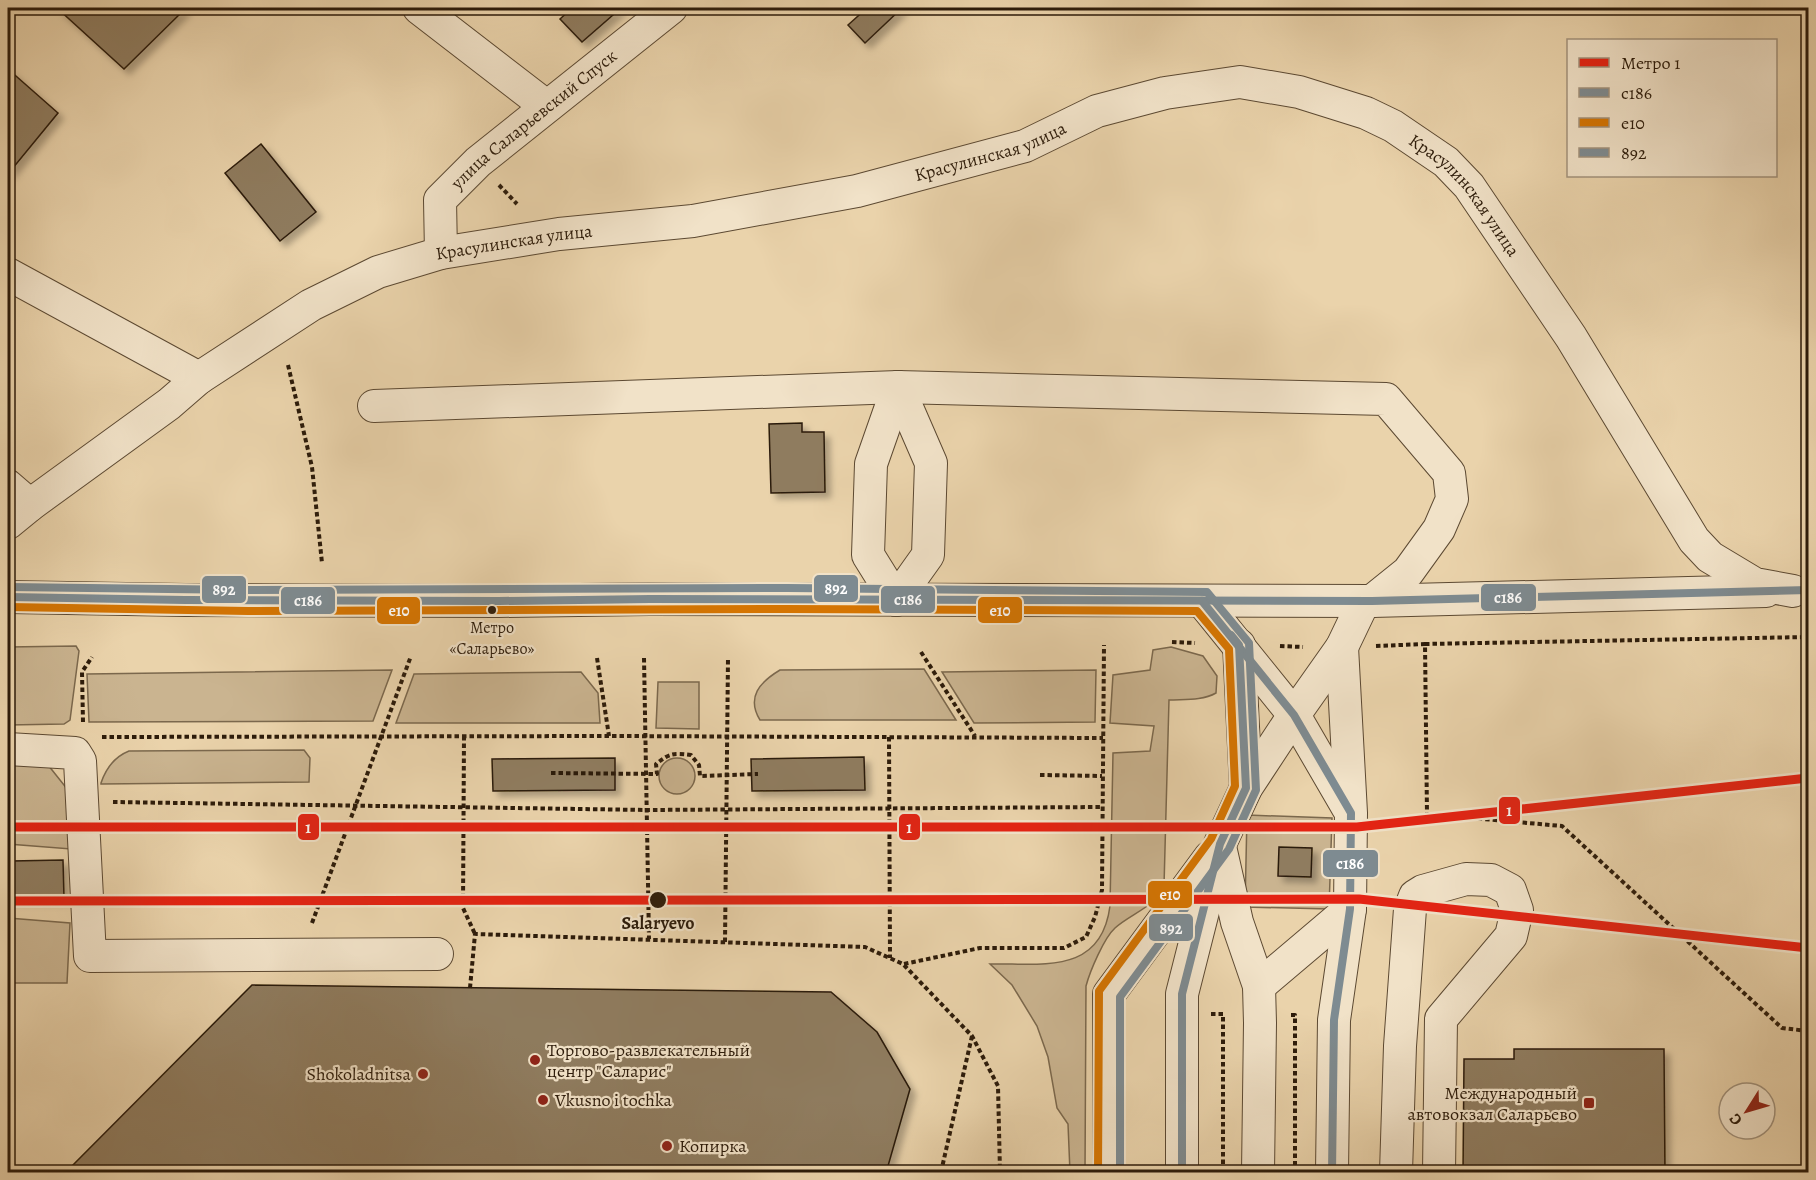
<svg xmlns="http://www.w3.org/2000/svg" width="1816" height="1180" font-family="Alegreya,serif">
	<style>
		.green { fill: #cab490; stroke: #7b684d; stroke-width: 1.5 }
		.building { fill: #8f7b5e; stroke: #2c1b0a; stroke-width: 1.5; filter: url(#shadow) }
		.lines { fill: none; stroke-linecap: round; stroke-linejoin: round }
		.minor-casing { stroke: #5c4932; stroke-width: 34 }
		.path { stroke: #2c1b0a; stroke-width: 4; stroke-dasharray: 4.5 3; stroke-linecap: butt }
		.minor { stroke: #f1e2c8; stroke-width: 32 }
		.bus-1-casing { stroke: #f1e2c8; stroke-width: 12 }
		.bus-2-casing { stroke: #f1e2c8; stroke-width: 12 }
		.bus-3-casing { stroke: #f1e2c8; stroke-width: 12 }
		.bus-1 { stroke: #7e8b91; stroke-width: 8 }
		.bus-2 { stroke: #d57502; stroke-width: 8 }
		.bus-3 { stroke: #7e8b91; stroke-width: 8 }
		.metro-1-casing { stroke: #f1e2c8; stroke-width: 14 }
		.metro-1 { stroke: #e42313; stroke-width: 9 }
		.bus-dot { fill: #2c1b0a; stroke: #f1e2c8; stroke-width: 2 }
		.poi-dot { fill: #8f2418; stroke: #f1e2c8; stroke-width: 2 }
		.labels { text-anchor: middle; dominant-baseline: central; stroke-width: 4.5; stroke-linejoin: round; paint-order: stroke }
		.bus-label { font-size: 16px; fill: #2c1b0a; stroke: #f1e2c8 }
		.street-label { font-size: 18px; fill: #2c1b0a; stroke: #f1e2c8 }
		.stop-label { font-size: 18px; font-weight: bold; fill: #2c1b0a; stroke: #f1e2c8 }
		.poi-label { font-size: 18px; fill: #2c1b0a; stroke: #f1e2c8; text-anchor: start }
		.line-badge { stroke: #f1e2c8; stroke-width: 2 }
		.badge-label { font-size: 16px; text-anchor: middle; font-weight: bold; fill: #fff }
	</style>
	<defs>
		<filter id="shadow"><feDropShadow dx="5.5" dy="5.5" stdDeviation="3" flood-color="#0004"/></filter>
	</defs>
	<rect width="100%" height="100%" fill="#ead3ab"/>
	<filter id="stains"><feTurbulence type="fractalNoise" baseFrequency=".00333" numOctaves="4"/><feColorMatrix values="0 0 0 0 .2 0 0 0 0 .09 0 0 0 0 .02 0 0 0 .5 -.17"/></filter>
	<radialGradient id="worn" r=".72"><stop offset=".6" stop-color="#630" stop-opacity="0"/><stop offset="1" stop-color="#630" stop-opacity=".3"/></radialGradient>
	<g class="green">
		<path d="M76 646 79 651 70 720 64 724 8 725V647Z"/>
		<path d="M1171 647 1203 656 1217 676 1216 693C1202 701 1184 699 1169 700L1164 886C1157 906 1130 914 1115 928 1104 938 1090 971 1086 986L1085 1172H1070L1068 1124 1057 1108 1048 1057 1037 1026 1012 985 990 964C1043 963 1101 975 1110 906L1113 753 1150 751 1154 726 1110 723 1113 675 1150 670 1153 650Z"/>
		<path d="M924 669 956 720H760C746 697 760 682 780 670Z"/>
		<path d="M392 670 373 721 89 722 87 674Z"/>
		<path d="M1096 670 1095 722 974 723 942 672Z"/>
		<path d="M581 672 598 693 600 723H396L414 674Z"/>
		<path d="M658 682H699V729L656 728Z"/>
		<path d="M304 750 310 758 309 782 101 784V783C106 768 114 757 129 751Z"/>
		<path d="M8 752 48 765 68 790 71 849 8 844Z"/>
		<circle cx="677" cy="776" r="18"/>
		<path d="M1247 815 1332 818 1329 909 1245 907Z"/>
		<path d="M8 918 70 923 67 983H8Z"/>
	</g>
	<g class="building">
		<path d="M57 8H186L124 69Z"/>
		<path d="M572 8H621L582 42 560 19Z"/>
		<path d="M867 8H902L865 43 848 25Z"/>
		<path d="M8 69 58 113 8 174Z"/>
		<path d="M261 144 316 212 280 241 225 173Z"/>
		<path d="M802 423V432H824L825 492 771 493 769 424Z"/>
		<path d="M864 757 865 790 752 791 751 759Z"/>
		<path d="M615 758V790L493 791 492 759Z"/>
		<path d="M1279 847 1312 848 1311 877 1278 876Z"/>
		<path d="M63 860 64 898H11V861Z"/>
		<path d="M252 985 831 992 877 1032 910 1089 886 1173H65Z"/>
		<path d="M1514 1049H1664L1665 1173H1463L1464 1059H1514Z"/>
	</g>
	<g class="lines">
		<defs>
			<g id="minor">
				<path d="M419 8 546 106"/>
				<path id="s1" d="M441 253 440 200 478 162 671 8"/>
				<path d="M8 274 199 378"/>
				<path d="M374 406 898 387 1386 399 1449 473 1452 499 1439 529 1408 572 1372 601"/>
				<path d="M8 486 30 505"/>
				<path id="s2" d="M8 523 30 505 169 404 199 378 311 305 378 272 441 253 559 234 693 221 857 191 1025 146 1097 111 1165 93 1240 82 1299 92 1366 113 1393 126 1446 162 1469 186 1571 337 1694 540 1710 557 1755 584 1793 591"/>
				<path d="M8 597 185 600 499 601 650 599 1372 601 1766 591"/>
				<path d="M896 600 928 555 931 463 898 387"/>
				<path d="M896 600 868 555 871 464 898 387"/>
				<path d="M1202 601 1294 715 1348 808"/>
				<path d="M1239 645 1246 788"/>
				<path d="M8 749 75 753 80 761 90 956 437 954"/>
				<path d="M1221 851 1237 922 1259 986 1260 1023 1258 1172"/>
				<path d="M1259 986 1350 909"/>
				<path d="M1109 1172V994L1210 857"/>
				<path d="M1182 1172V994L1220 844 1246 788 1294 715 1342 647 1364 601"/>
				<path d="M1332 1172 1334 1020 1350 909 1351 813 1342 647"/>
				<path d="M1396 1172 1400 1046 1410 909 1415 896 1423 891 1466 879 1491 880 1510 890 1517 910 1511 936 1441 1019 1439 1172"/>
			</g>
		</defs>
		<use href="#minor" class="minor-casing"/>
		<g class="path">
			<path d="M499 185 517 204"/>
			<path d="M288 365 312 467 322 563"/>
			<path d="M1172 642 1195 643"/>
			<path d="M1425 644 1808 637"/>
			<path d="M1280 646 1303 647"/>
			<path d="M1376 646 1425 644 1427 814 1562 826 1782 1028 1808 1031"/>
			<path d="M921 652 975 736"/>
			<path d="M597 658 609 736"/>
			<path d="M644 658 649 939"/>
			<path d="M83 722 82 672 92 657"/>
			<path d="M464 736 463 908 475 934"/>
			<path d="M102 737 609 736 1103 738"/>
			<path d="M889 737 890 958"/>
			<path d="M551 773 657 774 656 764C670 753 673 753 691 755L699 765 700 776 758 774"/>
			<path d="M1040 775 1102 776"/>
			<path d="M113 802 647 810 1102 807"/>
			<path d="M312 923 411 656"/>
			<path d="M725 942 728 658"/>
			<path d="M904 964 980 948H1064L1086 937 1095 917 1102 890 1104 645"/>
			<path d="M470 988 475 934 865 947 903 964 972 1036 998 1086 1000 1172"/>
			<path d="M1211 1014H1223V1172"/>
			<path d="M1291 1015H1295V1172"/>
			<path d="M941 1172 972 1036"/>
		</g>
		<use href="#minor" class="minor"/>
		<defs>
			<g id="bus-1">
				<path d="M8 597 185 600 499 601 650 599 1372 601 1808 590"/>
				<path d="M1202 601 1294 715 1351 813 1350 909 1334 1020 1332 1172"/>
				<path d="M1182 1172V994L1220 844 1246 788 1239 645 1231 635"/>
			</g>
			<path id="bus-2" d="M8 607 248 611 788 609 1197 611 1229 649 1235 786 1211 839 1099 991 1098 1172"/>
			<path id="bus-3" d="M8 587 248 590 788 588 1207 592 1249 643 1256 790 1229 849 1120 997V1172"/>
		</defs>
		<use href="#bus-1" class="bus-1-casing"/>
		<use href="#bus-2" class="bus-2-casing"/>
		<use href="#bus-3" class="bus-3-casing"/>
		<use href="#bus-1" class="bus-1"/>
		<use href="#bus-2" class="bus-2"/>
		<use href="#bus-3" class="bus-3"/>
		<defs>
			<g id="metro-1">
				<path d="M8 827H1357L1808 778"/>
				<path d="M8 901 1359 899 1808 948"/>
			</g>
		</defs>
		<use href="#metro-1" class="metro-1-casing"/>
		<use href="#metro-1" class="metro-1"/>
	</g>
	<g class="bus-dot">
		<circle cx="492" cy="610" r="5"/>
		<circle cx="658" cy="900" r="9"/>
	</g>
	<g class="poi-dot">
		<circle cx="535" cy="1060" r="6"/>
		<circle cx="423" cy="1074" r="6"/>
		<circle cx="543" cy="1100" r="6"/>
		<rect x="1583" y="1097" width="12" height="12" rx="3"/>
		<circle cx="667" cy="1146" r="6"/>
	</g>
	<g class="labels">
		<g class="bus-label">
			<text x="492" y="628">Метро<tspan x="492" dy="21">«Саларьево»</tspan></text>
		</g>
		<g class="street-label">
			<text stroke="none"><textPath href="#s1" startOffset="177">улица Саларьевский Спуск</textPath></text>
			<text stroke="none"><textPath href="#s2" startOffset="1074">Красулинская улица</textPath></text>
			<text stroke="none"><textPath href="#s2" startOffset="1596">Красулинская улица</textPath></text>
			<text stroke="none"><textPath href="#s2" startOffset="588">Красулинская улица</textPath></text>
		</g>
		<g class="stop-label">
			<text x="658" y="923">Salaryevo</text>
		</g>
		<g class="poi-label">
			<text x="547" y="1050">Торгово-развлекательный<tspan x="547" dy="21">центр "Саларис"</tspan></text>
			<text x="411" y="1074" text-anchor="end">Shokoladnitsa</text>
			<text x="1577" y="1093" text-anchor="end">Международный<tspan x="1577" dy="21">автовокзал Саларьево</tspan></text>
			<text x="555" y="1100">Vkusno i tochka</text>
			<text x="679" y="1146">Копирка</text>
		</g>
	</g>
	<g class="line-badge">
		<rect x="813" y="574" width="46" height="29" rx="6" fill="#7e8b91"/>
		<rect x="201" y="575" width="46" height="29" rx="6" fill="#7e8b91"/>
		<rect x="1480" y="583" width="57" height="29" rx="6" fill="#7e8b91"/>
		<rect x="880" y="585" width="56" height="29" rx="6" fill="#7e8b91"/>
		<rect x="280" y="586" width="56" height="29" rx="6" fill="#7e8b91"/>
		<rect x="977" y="596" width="46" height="28" rx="6" fill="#d57502"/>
		<rect x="376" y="596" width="45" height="29" rx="6" fill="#d57502"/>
		<rect x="1498" y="796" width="23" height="29" rx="6" fill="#e42313"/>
		<rect x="297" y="813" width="23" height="28" rx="6" fill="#e42313"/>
		<rect x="898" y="813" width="23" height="28" rx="6" fill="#e42313"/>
		<rect x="1322" y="849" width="57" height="29" rx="6" fill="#7e8b91"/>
		<rect x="1147" y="880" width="46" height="29" rx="6" fill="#d57502"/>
		<rect x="1148" y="913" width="46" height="29" rx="6" fill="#7e8b91"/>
	</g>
	<g class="badge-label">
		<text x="836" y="594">892</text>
		<text x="224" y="595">892</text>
		<text x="1508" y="603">с186</text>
		<text x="908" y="605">с186</text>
		<text x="308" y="606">с186</text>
		<text x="1000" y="616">е10</text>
		<text x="399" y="616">е10</text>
		<text x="1509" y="816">1</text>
		<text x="308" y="833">1</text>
		<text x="909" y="833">1</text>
		<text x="1350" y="869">с186</text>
		<text x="1170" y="900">е10</text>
		<text x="1171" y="934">892</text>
	</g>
	<rect width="1816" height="1180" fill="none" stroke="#ead3ab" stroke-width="30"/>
	<rect x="9" y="9" width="1798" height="1162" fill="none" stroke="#2c1b0a" stroke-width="3"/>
	<rect x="15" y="15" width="1786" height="1150" fill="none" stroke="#2c1b0a" stroke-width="1.5"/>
	<rect x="1567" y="39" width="210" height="138" fill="#f1e2c8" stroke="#a2927c" stroke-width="1.5"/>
	<rect x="1579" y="58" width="30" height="9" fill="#e42313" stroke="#a2927c" stroke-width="1.5"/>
	<text x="1621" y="69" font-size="18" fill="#2c1b0a">Метро 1</text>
	<rect x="1579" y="88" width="30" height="9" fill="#7e8b91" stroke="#a2927c" stroke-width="1.5"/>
	<text x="1621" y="99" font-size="18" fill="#2c1b0a">с186</text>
	<rect x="1579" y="118" width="30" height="9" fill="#d57502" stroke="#a2927c" stroke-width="1.5"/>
	<text x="1621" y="129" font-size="18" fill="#2c1b0a">е10</text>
	<rect x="1579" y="148" width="30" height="9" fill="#7e8b91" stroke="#a2927c" stroke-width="1.5"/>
	<text x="1621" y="159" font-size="18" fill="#2c1b0a">892</text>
	<g transform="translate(1747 1111) rotate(233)"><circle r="28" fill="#f1e2c8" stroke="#a2927c" stroke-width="1.5"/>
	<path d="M0-4.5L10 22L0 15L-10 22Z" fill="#8f2418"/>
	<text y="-9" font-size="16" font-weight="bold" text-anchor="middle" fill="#2c1b0a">С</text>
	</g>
	<rect width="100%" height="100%" filter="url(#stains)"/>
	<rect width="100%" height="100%" fill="url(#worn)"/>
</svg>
